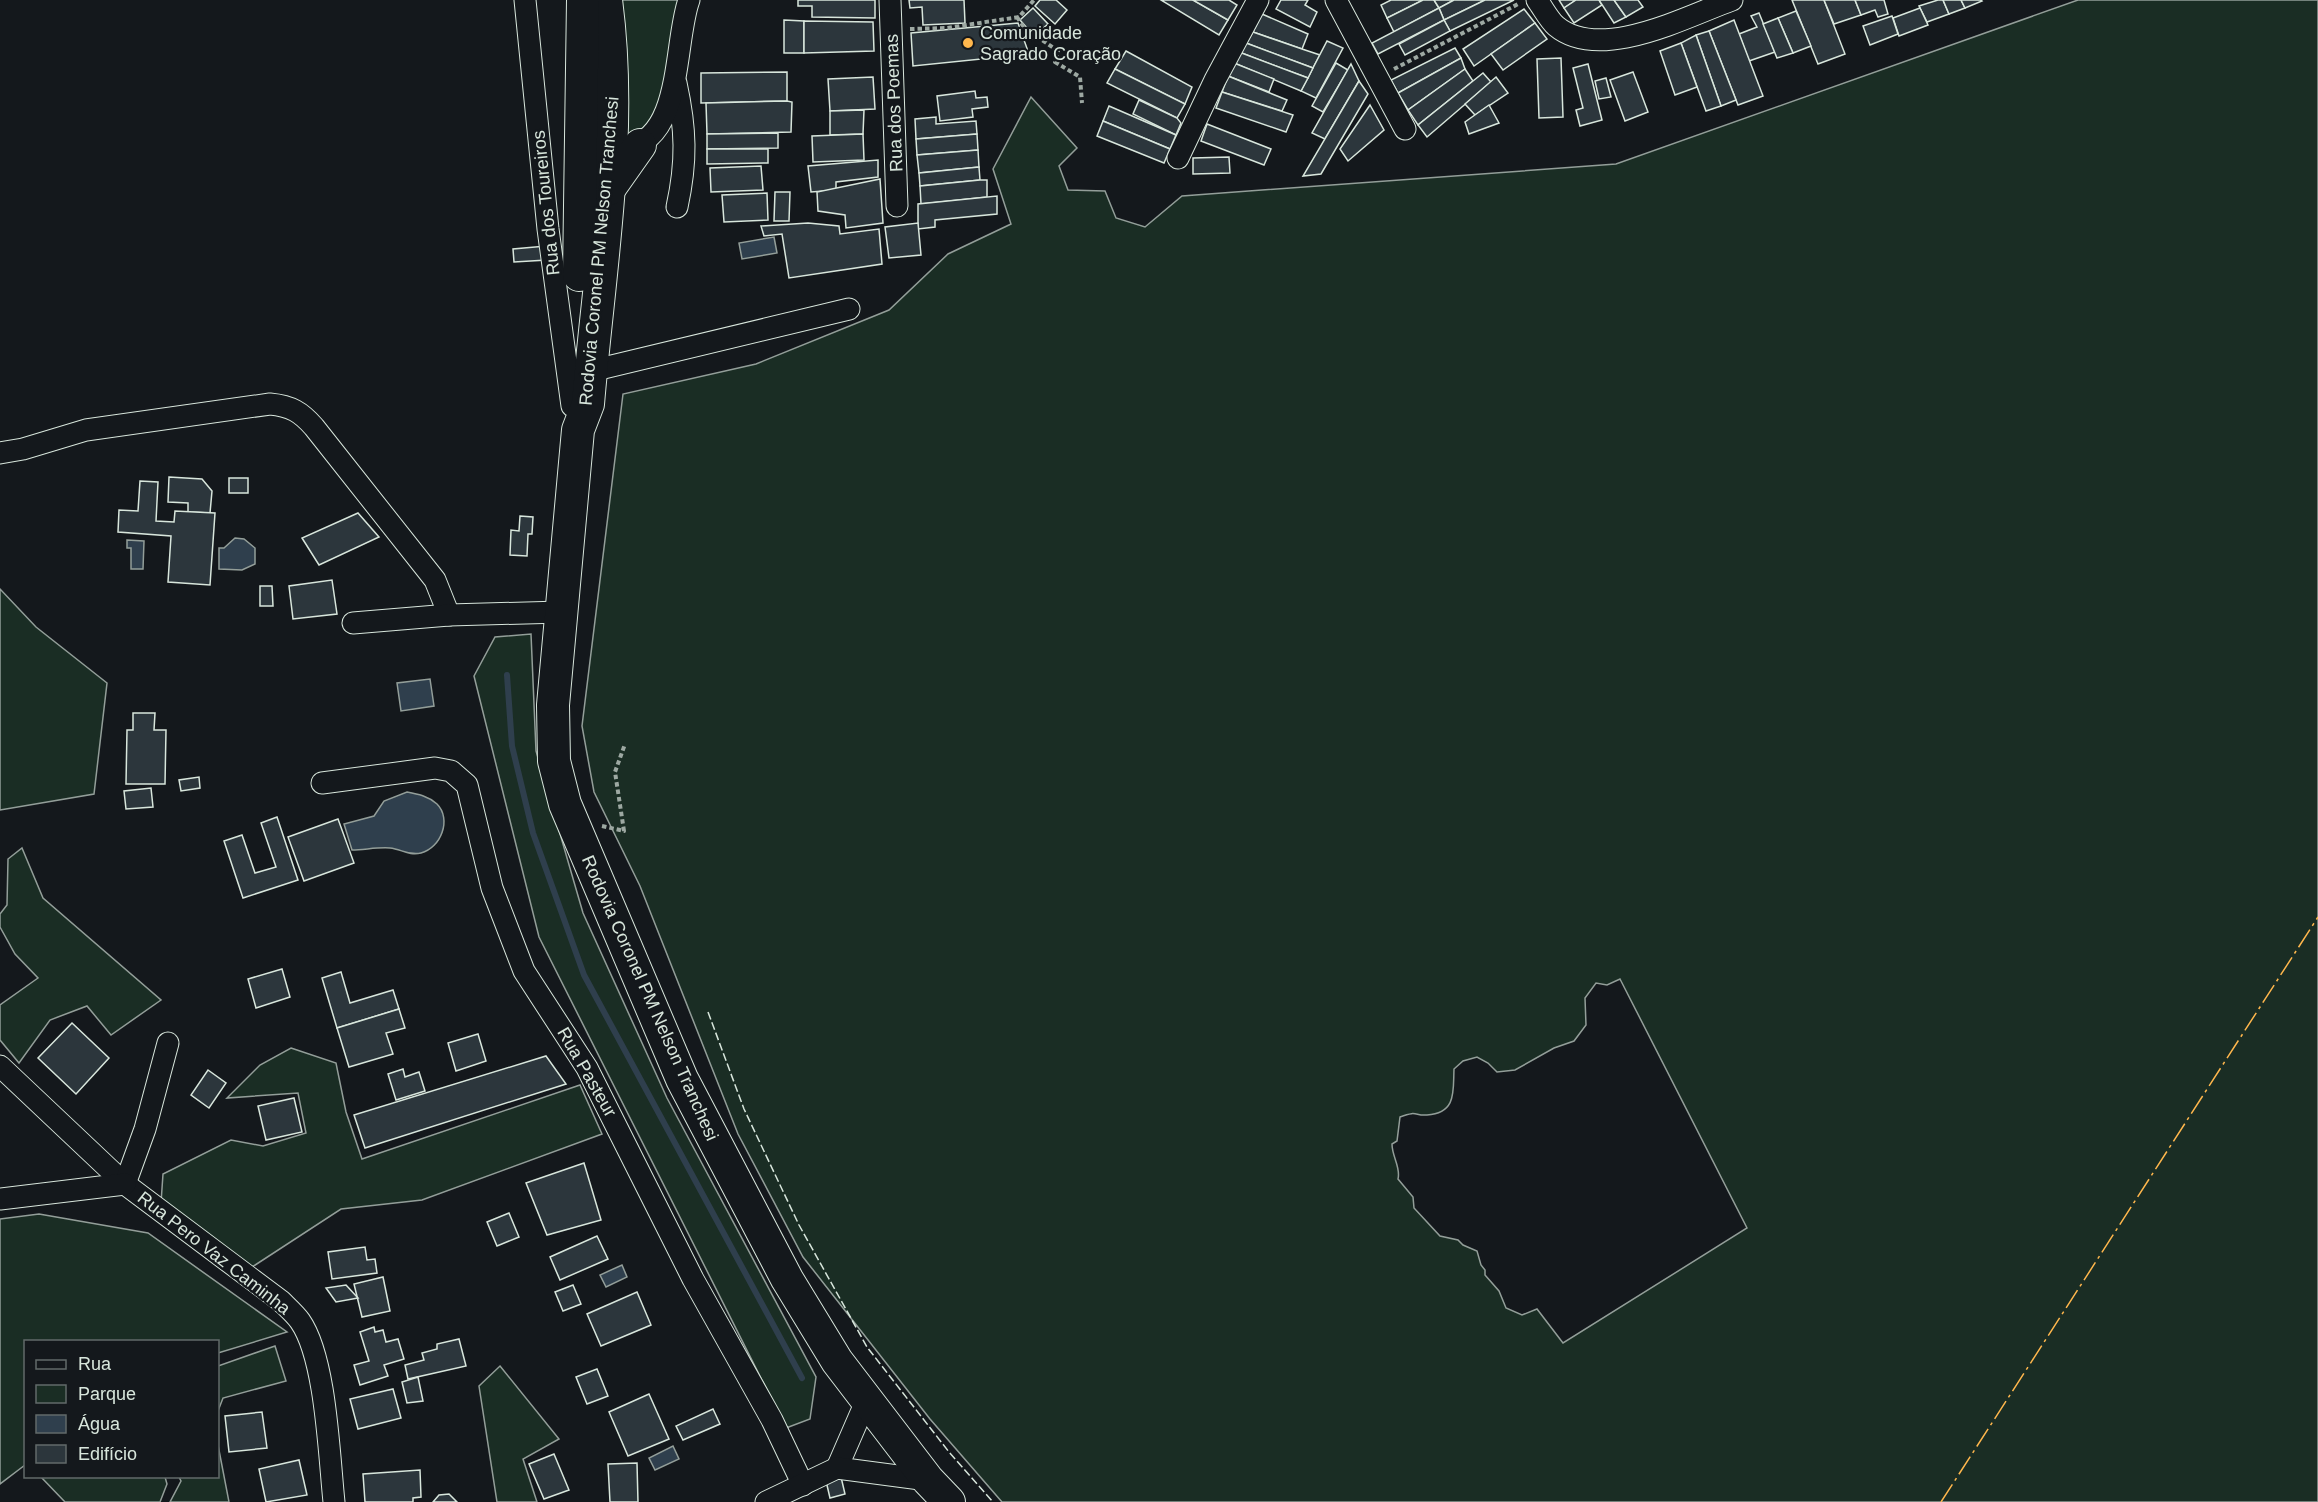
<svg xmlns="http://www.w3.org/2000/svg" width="2318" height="1502" font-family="Helvetica,sans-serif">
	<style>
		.green { fill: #1a2d24; stroke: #939e99; stroke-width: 1.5; fill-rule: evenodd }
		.water { fill: #2f3f4d; stroke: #939e99; stroke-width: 1.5 }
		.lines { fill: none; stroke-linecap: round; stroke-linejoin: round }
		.stream { stroke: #2f3f4d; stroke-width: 6 }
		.building { fill: #2c363c; stroke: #d8e6dc; stroke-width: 1.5 }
		.minor-casing { stroke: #d8e6dc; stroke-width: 23 }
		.highway-casing { stroke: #d8e6dc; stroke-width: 34 }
		.path { stroke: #9da8a2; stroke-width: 4; stroke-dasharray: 4.5 3; stroke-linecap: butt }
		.minor { stroke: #14181c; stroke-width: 21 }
		.highway { stroke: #14181c; stroke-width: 32 }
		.fence { stroke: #d8e6dc; stroke-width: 1.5; stroke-dasharray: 8 3; stroke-linecap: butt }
		.power { stroke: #ffb74d; stroke-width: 1.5; stroke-dasharray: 21 4.5 3 4.5; stroke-linecap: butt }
		.poi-dot { fill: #ffb74d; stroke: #14181c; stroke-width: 2 }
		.labels { text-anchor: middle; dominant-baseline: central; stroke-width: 4.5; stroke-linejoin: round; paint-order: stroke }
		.poi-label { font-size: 18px; fill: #d8e6dc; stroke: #14181c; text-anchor: start }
		.street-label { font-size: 18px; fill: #d8e6dc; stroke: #14181c }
	</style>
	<rect width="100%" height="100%" fill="#14181c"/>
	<g class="green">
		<path d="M606 0H689L655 129 611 149Z"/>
		<path d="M2078 0H2318V1502H1002L930 1419 803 1257 738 1134 640 886 594 792 582 726 623 394 756 364 889 310 948 254 1011 224 993 169 1031 97 1077 148 1059 166 1068 190 1105 191 1116 218 1145 227 1182 196 1616 164ZM1620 979 1747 1228 1563 1343 1537 1309 1522 1315 1506 1308 1499 1291 1485 1275V1270L1481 1265 1477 1251 1463 1245 1458 1240 1440 1236 1414 1208 1413 1197 1398 1179C1401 1167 1392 1157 1392 1144L1397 1141 1400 1117C1418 1110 1414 1116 1427 1115 1457 1113 1453 1091 1454 1069L1463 1061 1477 1057 1488 1063 1497 1072 1515 1070 1554 1048 1574 1041 1586 1025 1585 998 1596 983 1607 985Z"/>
		<path d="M0 589 36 627 107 683 94 794 0 810Z"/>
		<path d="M531 634 536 751 583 913 667 1098 816 1377 810 1419 786 1428 539 937 474 676 495 637Z"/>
		<path d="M22 848 43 898 161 1000 111 1035 87 1006 50 1020 19 1063 0 1040V1005L38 978 15 954 0 927V914L7 905 8 859Z"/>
		<path d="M291 1048 336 1063 346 1112 362 1159 580 1085 602 1134 422 1200 341 1209 249 1269 161 1203 163 1174 231 1140 263 1146 306 1133 298 1093 227 1098 260 1065Z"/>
		<path d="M39 1214 148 1233 287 1332 218 1353V1342H26L25 1465 0 1484V1219Z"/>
		<path d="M275 1346 286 1381 223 1398 218 1411V1366Z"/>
		<path d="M500 1366 559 1439 523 1459 537 1502H497L479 1386Z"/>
		<path d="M218 1445 229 1502H170L181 1481 179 1477 218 1476Z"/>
		<path d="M41 1477H165L167 1484 160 1502H65Z"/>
	</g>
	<g class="water">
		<path d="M774 237 777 253 742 259 739 243Z"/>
		<path d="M235 538 244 539 255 548V564L242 570 219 569V548H224Z"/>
		<path d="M127 540 144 541 143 569H131V548H127Z"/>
		<path d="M430 679 434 706 401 711 397 683Z"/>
		<path d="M407 792C418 794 428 796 437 804 452 819 441 848 421 853 409 856 401 849 390 848 377 847 364 850 352 850L344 824 374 816 384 801Z"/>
		<path d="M622 1265 627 1277 606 1287 600 1275Z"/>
		<path d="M673 1446 679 1459 655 1470 649 1458Z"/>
	</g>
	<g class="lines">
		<path class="stream" d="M507 675 512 746 533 833 584 975 802 1378"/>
	</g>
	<g class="building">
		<path d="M798 0H875V18L812 17V6H798Z"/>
		<path d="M909 0H964L965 23 923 25 922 7 910 8Z"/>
		<path d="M1040 0H1056L1067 10 1055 24 1035 6Z"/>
		<path d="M1161 0H1193L1228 20 1219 35Z"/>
		<path d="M1193 0H1229L1237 5 1228 20Z"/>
		<path d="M1281 0H1308L1305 5 1317 12 1310 27 1276 9Z"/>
		<path d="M1391 0H1423L1387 18 1381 5Z"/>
		<path d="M1423 0H1434L1439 8 1394 32 1387 18Z"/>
		<path d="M1434 0H1454L1439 8Z"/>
		<path d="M1454 0H1485L1444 20 1439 8Z"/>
		<path d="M1485 0H1514L1450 31 1444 20Z"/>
		<path d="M1559 0H1576L1564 8Z"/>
		<path d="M1576 0H1599L1602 5 1574 23 1564 8Z"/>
		<path d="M1599 0H1614L1626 17 1614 23Z"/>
		<path d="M1614 0H1638L1643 7 1626 17Z"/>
		<path d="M1792 0H1824L1845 54 1818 64Z"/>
		<path d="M1824 0H1855L1861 15 1834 24Z"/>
		<path d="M1855 0H1884L1888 14 1878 17 1875 10 1861 15Z"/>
		<path d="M1938 0H1943L1949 14 1927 22 1919 6Z"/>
		<path d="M1943 0H1961L1965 8 1949 14Z"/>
		<path d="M1961 0H1981L1982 1 1965 8Z"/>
		<path d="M1033 8 1048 24 1034 36 1020 20Z"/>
		<path d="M1439 8 1444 20 1378 54 1372 43Z"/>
		<path d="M1920 8 1928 25 1899 36 1893 18Z"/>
		<path d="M1524 9 1535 23 1474 66 1463 49Z"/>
		<path d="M1796 11 1811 46 1793 53 1778 18Z"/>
		<path d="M1759 13 1775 52 1749 61 1739 34 1757 27 1751 16Z"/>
		<path d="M1262 14 1308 34 1302 49 1253 32Z"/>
		<path d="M1892 16 1898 34 1870 45 1863 26Z"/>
		<path d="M1778 18 1793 53 1777 58 1763 24Z"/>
		<path d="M784 20 804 21V53H784Z"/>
		<path d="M1444 20 1450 31 1405 55 1399 44Z"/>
		<path d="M1734 20 1763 96 1738 105 1709 31Z"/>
		<path d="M804 21 873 22 874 51 804 53Z"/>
		<path d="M1018 23 1029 54 913 66 911 33Z"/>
		<path d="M1535 23 1547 39 1503 70 1491 54Z"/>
		<path d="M1709 31 1736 100 1721 106 1696 35Z"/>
		<path d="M1253 32 1302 49 1320 55 1313 68 1246 43Z"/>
		<path d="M1696 35 1721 106 1706 111 1681 43Z"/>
		<path d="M1327 41 1343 48 1316 98 1301 91Z"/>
		<path d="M1246 43 1313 68 1308 78 1239 52Z"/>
		<path d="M1681 43 1697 87 1675 95 1660 51Z"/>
		<path d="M1455 48 1461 58 1398 93 1391 80Z"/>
		<path d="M1126 51 1192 87 1185 104 1115 69Z"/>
		<path d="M1239 52 1308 78 1301 91 1234 63Z"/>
		<path d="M1461 58 1465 69 1408 110 1398 93Z"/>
		<path d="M1561 58 1563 117 1539 118 1537 59Z"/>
		<path d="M1234 63 1274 79 1269 92 1228 76Z"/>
		<path d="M1336 63 1348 70 1323 112 1312 106Z"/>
		<path d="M1351 64 1359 81 1325 139 1312 133Z"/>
		<path d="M1588 64 1602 120 1580 126 1576 110 1583 108 1573 68Z"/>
		<path d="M1115 69 1185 104 1177 118 1107 83Z"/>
		<path d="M1465 69 1473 81 1418 125 1408 110Z"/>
		<path d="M787 72V101L701 103V73Z"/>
		<path d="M1633 72 1648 112 1625 121 1610 80Z"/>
		<path d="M1483 73 1491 82 1427 137 1418 125Z"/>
		<path d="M1228 76 1287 100 1282 111 1222 92Z"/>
		<path d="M873 77 875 109 830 111 828 79Z"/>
		<path d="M1496 77 1508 93 1475 115 1465 104Z"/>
		<path d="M1606 78 1611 97 1599 99 1595 81Z"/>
		<path d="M1359 81 1368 94 1321 174 1303 176Z"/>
		<path d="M975 91 976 98 987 97 988 107 972 109 973 117 940 121 937 96Z"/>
		<path d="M1222 92 1293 115 1286 132 1216 108Z"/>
		<path d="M1139 100 1177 118 1181 123 1176 135 1133 114Z"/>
		<path d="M787 101 792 102 791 132 707 134 706 103Z"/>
		<path d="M1370 105 1384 130 1348 161 1340 149Z"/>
		<path d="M1489 105 1499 123 1469 134 1465 122Z"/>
		<path d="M1109 106 1176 135 1170 149 1103 121Z"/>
		<path d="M864 110 863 134 830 135V111Z"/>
		<path d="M936 117V124L976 121 977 134 916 139 915 119Z"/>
		<path d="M1103 121 1170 149 1164 163 1097 136Z"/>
		<path d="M1207 124 1271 149 1264 165 1201 141Z"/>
		<path d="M778 133V148L707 149V134Z"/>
		<path d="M863 134 864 160 813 162 812 136Z"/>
		<path d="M977 134 978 150 917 155 916 139Z"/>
		<path d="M707 149H768V163L707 164Z"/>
		<path d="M978 150 979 167 919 173 917 155Z"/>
		<path d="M1229 157 1230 173 1193 174V158Z"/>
		<path d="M878 160V177L836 182V190L811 192 808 166Z"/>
		<path d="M761 166 763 190 711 192 710 168Z"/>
		<path d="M979 167 980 180 920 186 919 173Z"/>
		<path d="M880 179 883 223 846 228 845 215 818 211 817 192Z"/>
		<path d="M980 180H987V197L921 204 920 186Z"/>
		<path d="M775 192H790L789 221H774Z"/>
		<path d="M767 193 768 220 724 222 722 195Z"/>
		<path d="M997 196V214L935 220V227L918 229V204Z"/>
		<path d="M808 223 839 226 840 234 879 229 882 264 789 278 782 234 764 236 761 226Z"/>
		<path d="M918 223 921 255 889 258 885 227Z"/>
		<path d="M546 246 547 260 514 262 513 249Z"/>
		<path d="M169 477 202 479 212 491 210 513 188 512V503L168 502Z"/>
		<rect x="229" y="478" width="19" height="15"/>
		<path d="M140 481 158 482 156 521 174 522 175 511 215 513 210 585 168 582 171 536 118 532 119 510 138 511Z"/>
		<path d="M358 513 379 537 319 565 302 538Z"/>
		<path d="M520 516 533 517 532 534H528L527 556 510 555 511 530 519 531Z"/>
		<path d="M332 580 337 614 293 619 289 586Z"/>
		<path d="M260 586H272L273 606H260Z"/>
		<path d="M133 713H155L154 730H166L165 784H126L127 730H133Z"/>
		<path d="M199 777 200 788 181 791 179 780Z"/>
		<path d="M151 788 153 807 126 809 124 791Z"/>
		<path d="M277 817 298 880 243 898 224 841 242 835 255 873 276 867 261 823Z"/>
		<path d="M338 819 354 863 304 881 288 837Z"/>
		<path d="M282 969 290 997 256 1008 248 979Z"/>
		<path d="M341 972 350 1003 393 990 399 1009 337 1028 322 978Z"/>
		<path d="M399 1009 405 1028 386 1033 393 1054 349 1067 337 1028Z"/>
		<path d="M72 1023 109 1058 76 1094 38 1058Z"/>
		<path d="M478 1034 486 1061 456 1071 448 1043Z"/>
		<path d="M546 1056 566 1084 365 1148 354 1115Z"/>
		<path d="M403 1069 405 1077 419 1072 425 1091 396 1100 388 1074Z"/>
		<path d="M208 1070 226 1083 209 1108 191 1095Z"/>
		<path d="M294 1098 302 1132 266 1140 258 1106Z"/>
		<path d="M584 1163 601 1220 547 1235 526 1183Z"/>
		<path d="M509 1213 519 1237 497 1246 487 1222Z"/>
		<path d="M597 1236 608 1259 560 1280 550 1257Z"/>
		<path d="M365 1247 367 1260 375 1259 377 1273 332 1279 328 1252Z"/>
		<path d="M383 1277 390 1311 362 1317 354 1284Z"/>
		<path d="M346 1285 358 1298 336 1302 326 1288Z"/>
		<path d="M573 1285 581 1304 563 1311 555 1292Z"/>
		<path d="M637 1292 651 1325 601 1346 587 1314Z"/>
		<path d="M374 1327 375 1332 383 1330 386 1342 398 1339 404 1359 384 1365 388 1376 360 1385 354 1365 369 1361 360 1332Z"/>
		<path d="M459 1339 466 1366 408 1379 405 1365 424 1360 422 1353 437 1349V1344Z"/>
		<path d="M597 1369 608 1396 587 1404 576 1377Z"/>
		<path d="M418 1377 423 1401 407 1403 402 1382Z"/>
		<path d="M393 1389 401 1418 358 1429 350 1399Z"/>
		<path d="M649 1394 669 1439 628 1456 609 1412Z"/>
		<path d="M713 1409 720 1424 683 1440 676 1426Z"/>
		<path d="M262 1412 267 1448 229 1452 225 1416Z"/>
		<path d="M554 1454 569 1490 544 1499 529 1464Z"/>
		<path d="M299 1460 307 1495 266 1502 259 1469Z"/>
		<path d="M637 1463 638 1502H610L608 1464Z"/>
		<path d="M420 1470 421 1497 413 1498V1502H365L363 1474Z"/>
		<path d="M841 1477 845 1494 830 1498 826 1481Z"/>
		<path d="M449 1494 457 1502H433L439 1495Z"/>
	</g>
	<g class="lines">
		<defs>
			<g id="minor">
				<path d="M525 0 548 229 572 406"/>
				<path d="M890 0 897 206"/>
				<path d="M1336 0 1405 129"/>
				<path d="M1537 0C1543 8 1549 20 1556 26 1600 63 1687 16 1732 0"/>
				<path d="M676 83C686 129 687 161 677 207"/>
				<path d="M627 147C683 139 674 40 689 0"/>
				<path d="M1178 158 1215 80 1258 0"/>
				<path d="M591 371 849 309"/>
				<path d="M0 453 23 449 86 430 270 404C291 406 301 412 314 427L435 580 449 615"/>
				<path d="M353 623 449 615 561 612"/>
				<path d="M322 783 435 768 451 771 467 785 492 888 524 971 587 1068 693 1279 772 1420 803 1485"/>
				<path d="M0 1066 125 1184 281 1301C287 1307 295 1314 300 1321 326 1358 329 1455 334 1502"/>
				<path d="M125 1184 145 1129 168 1043"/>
				<path d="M0 1199 125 1184"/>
				<path d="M837 1468 867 1399"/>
				<path d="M766 1502 837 1468 928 1480"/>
			</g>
			<g id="highway">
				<path d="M606 0C624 134 599 270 588 404L578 430 553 705 554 761 565 804 682 1079 787 1279 837 1361 928 1480 949 1502"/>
				<path d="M609 189 640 145"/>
				<path d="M579 275 583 0"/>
			</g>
		</defs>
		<use href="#minor" class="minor-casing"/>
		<use href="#highway" class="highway-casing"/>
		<g class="path">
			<path d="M1017 17 1031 38H1039L1058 51 1055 62 1080 77 1082 103"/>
			<path d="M910 29 947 28 1019 17 1034 0"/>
			<path d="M1394 69 1520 3"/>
			<path d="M602 826 624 831 615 772 625 744"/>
		</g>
		<use href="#minor" class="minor"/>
		<use href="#highway" class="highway"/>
		<path class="fence" d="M708 1012 744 1109 799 1225 867 1347 949 1452 993 1502"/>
		<path class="power" d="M1941 1502 2318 917"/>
	</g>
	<circle class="poi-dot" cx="968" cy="43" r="6"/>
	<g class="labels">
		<g class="poi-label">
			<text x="980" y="33">Comunidade<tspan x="980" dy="21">Sagrado Coração</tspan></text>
		</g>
		<g class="street-label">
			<text transform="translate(894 103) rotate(-92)">Rua dos Poemas</text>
			<text transform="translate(546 203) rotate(-96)">Rua dos Toureiros</text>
			<text transform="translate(599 251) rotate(-85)">Rodovia Coronel PM Nelson Tranchesi</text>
			<text transform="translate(650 998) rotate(66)">Rodovia Coronel PM Nelson Tranchesi</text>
			<text transform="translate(587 1072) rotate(60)">Rua Pasteur</text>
			<text transform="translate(214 1253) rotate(38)">Rua Pero Vaz Caminha</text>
		</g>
	</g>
	<rect x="24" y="1340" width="195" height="138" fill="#14181c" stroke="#626a69" stroke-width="1.5"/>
	<rect x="36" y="1360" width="30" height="9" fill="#14181c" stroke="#626a69" stroke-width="1.5"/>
	<text x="78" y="1370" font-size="18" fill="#d8e6dc">Rua</text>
	<rect x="36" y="1385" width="30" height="18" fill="#1a2d24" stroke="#626a69" stroke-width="1.5"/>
	<text x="78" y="1400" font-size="18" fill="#d8e6dc">Parque</text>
	<rect x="36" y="1415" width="30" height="18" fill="#2f3f4d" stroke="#626a69" stroke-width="1.5"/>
	<text x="78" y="1430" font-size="18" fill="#d8e6dc">Água</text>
	<rect x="36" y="1445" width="30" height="18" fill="#2c363c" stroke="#626a69" stroke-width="1.5"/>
	<text x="78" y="1460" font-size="18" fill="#d8e6dc">Edifício</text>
</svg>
